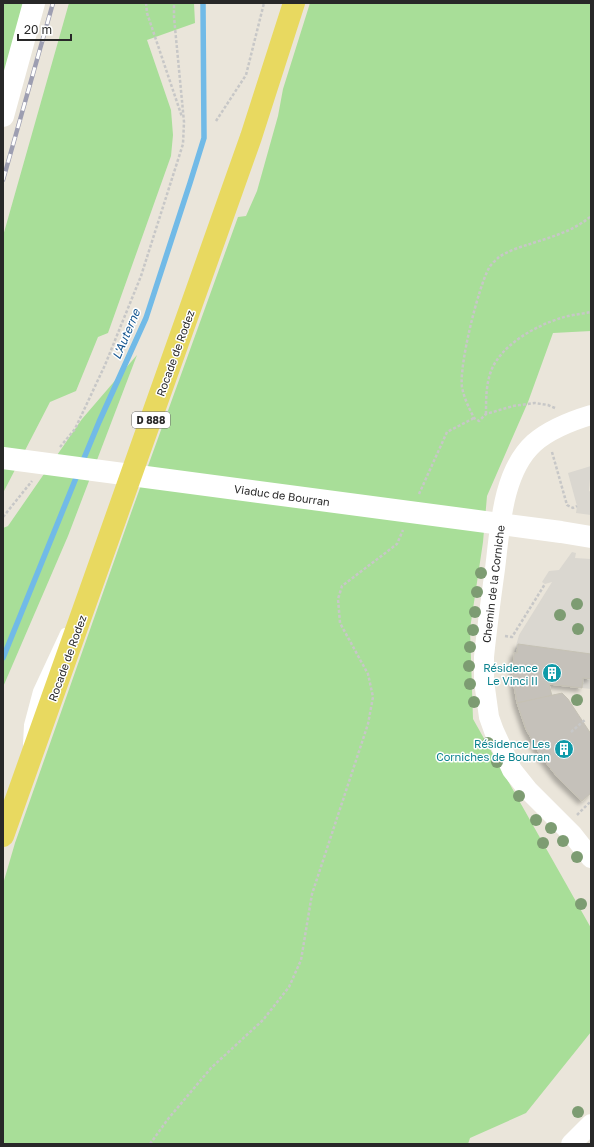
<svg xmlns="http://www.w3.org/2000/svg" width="594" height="1147" font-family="'Golos Text',sans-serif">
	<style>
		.green { fill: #a8de98 }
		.plaza { fill: #dad7d0 }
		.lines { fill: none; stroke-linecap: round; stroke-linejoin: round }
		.stream { stroke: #71bae7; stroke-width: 5.5 }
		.building { fill: #c5c1ba; stroke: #c5c1b4; filter: url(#shadow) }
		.path { stroke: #c7c7c7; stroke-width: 2.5; stroke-dasharray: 3 2; stroke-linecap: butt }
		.service { stroke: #fff; stroke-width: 10 }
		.minor { stroke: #fff; stroke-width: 20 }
		.tertiary { stroke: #fff; stroke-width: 22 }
		.secondary { stroke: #fff; stroke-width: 22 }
		.primary { stroke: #e8d960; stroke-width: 22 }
		.rail-casing { stroke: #9d9eb1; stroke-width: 4.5 }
		.rail { stroke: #fff; stroke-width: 3; stroke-dasharray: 9; stroke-linecap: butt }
		.tree { fill: #7d9c72 }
		.labels { text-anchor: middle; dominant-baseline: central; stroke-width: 3; stroke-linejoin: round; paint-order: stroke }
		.shield { fill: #fff; stroke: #686868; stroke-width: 1 }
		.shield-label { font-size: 10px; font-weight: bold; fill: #282828 }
		.street-label { font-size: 11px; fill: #282828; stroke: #fff }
		.culture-label { font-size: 11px; fill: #0d838f; stroke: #fff; text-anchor: end }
		.water-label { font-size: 12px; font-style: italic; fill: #145690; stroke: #fff }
	</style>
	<defs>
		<filter id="shadow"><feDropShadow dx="-3.5" dy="3.5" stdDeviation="2" flood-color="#0004"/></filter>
	</defs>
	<rect width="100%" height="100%" fill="#eae5da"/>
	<g class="green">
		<path d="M3 3H34L3 116Z"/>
		<path d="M69 3H194L195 23 147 40 171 110 173 135 171 156 108 333 98 337 76 391 50 402 3 493V236Z"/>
		<path d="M310 3H591V331L553 333 528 402 487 496 483 542 470 629 473 719 591 928V1032L526 1113 470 1138 468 1144H3V884L15 843 131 513 238 217 246 216 257 191 278 116 283 89Z"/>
		<path d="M137 355 68 536 3 687V528L8 526 82 419Z"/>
	</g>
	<g class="plaza">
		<path d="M591 466 589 491 591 492V515L576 513 577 506 568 473Z"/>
		<path d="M572 552 576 553 575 558 591 559V689L582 688 514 653 519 635 552 582 545 584 542 582 549 571 559 570Z"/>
	</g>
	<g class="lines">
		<g class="stream">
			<path d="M82 463 99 422 146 318 190 183 204 138 203 3"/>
			<path d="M3 658 78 473"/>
		</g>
	</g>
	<g class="building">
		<path d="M518 644 591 654V679L583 678 582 688 549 684 552 696 517 703 514 686 513 669 514 653H517Z"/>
		<path d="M562 693 568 699 591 734V793L582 801 558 778 540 755 526 729 517 703Z"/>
	</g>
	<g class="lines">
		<g class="path">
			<path d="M146 3 147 13 182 117"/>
			<path d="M216 121 246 75 264 3"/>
			<path d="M555 408 548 405 535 403 513 406 486 414 479 421 474 418C469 408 464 398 462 387 459 365 478 288 489 268 491 264 496 260 499 257 508 251 520 247 530 244 551 237 574 231 591 216"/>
			<path d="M486 414C486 399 486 385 491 371 501 345 535 326 561 318 570 315 581 314 591 312"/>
			<path d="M60 447 75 429 105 365 141 276 183 144 184 122 174 17V3"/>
			<path d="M552 452 567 505 573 508 577 506"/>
			<path d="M419 494 447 432 474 418"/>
			<path d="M3 517 32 481"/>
			<path d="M505 636 512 637 545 584"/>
			<path d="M571 732 586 719"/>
			<path d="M577 815 591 801"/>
			<path d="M150 1144 168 1119 211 1068 263 1020 289 987 301 960 312 894 368 724 373 697 368 674 340 623 338 599 342 586 397 544 403 530"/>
		</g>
		<path class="service" d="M28 744 29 725 38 691 65 633"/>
		<g class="minor">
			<path d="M591 415C571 421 550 429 534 443 502 472 500 529 495 569 491 598 487 627 484 657V681L489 717 494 731 512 770 528 790 572 834 591 858"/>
			<path d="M571 1144 591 1124"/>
		</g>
		<path class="tertiary" d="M3 116 34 3"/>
		<path class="secondary" d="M3 458 561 532 591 537"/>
		<path class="primary" d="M3 836 251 137 294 3"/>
		<defs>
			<path id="rail" d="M3 180 53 3"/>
		</defs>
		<use href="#rail" class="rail-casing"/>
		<use href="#rail" class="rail"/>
	</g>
	<g class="tree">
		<circle cx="481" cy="573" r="6"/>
		<circle cx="477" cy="592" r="6"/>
		<circle cx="577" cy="604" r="6"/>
		<circle cx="475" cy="612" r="6"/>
		<circle cx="560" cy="615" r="6"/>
		<circle cx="578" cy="629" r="6"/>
		<circle cx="473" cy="630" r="6"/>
		<circle cx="470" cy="647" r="6"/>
		<circle cx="469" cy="666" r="6"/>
		<circle cx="470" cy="684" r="6"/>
		<circle cx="577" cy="700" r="6"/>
		<circle cx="474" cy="702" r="6"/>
		<circle cx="488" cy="743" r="6"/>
		<circle cx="497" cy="762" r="6"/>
		<circle cx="519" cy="796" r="6"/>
		<circle cx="536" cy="820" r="6"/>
		<circle cx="551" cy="828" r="6"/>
		<circle cx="563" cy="841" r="6"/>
		<circle cx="543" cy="843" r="6"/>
		<circle cx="577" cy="857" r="6"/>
		<circle cx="581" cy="904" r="6"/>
		<circle cx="578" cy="1112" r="6"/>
	</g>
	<defs>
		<symbol id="building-disc" viewBox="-11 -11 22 22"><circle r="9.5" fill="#0f9aa8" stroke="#fff"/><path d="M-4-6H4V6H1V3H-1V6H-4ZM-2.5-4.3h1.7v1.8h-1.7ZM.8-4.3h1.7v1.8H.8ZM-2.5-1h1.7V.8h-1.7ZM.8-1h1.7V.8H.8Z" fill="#fff"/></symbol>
	</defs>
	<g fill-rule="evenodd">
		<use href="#building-disc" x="541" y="662" width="22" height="22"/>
		<use href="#building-disc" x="553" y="738" width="22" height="22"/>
	</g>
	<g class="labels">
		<rect class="shield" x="132" y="412" width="38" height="16" rx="3"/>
		<g class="shield-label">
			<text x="151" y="420">D 888</text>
		</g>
		<g class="street-label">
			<text transform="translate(175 353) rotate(-70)">Rocade de Rodez</text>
			<text transform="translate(282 495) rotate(8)">Viaduc de Bourran</text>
			<text transform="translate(493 584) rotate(-83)">Chemin de la Corniche</text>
			<text transform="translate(67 658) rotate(-70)">Rocade de Rodez</text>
		</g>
		<g class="culture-label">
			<text x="538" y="667">Résidence<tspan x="538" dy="13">Le Vinci II</tspan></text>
			<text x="550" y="743">Résidence Les<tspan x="550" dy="13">Corniches de Bourran</tspan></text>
		</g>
		<g class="water-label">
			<text transform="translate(126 334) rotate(-67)">L'Auterne</text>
		</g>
	</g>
	<rect width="594" height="1147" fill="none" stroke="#282828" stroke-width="8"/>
	<path d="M18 34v6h53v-6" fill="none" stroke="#282828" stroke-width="2"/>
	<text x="24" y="34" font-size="12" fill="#282828" stroke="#ffffff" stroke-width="3" paint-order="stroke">20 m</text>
</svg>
